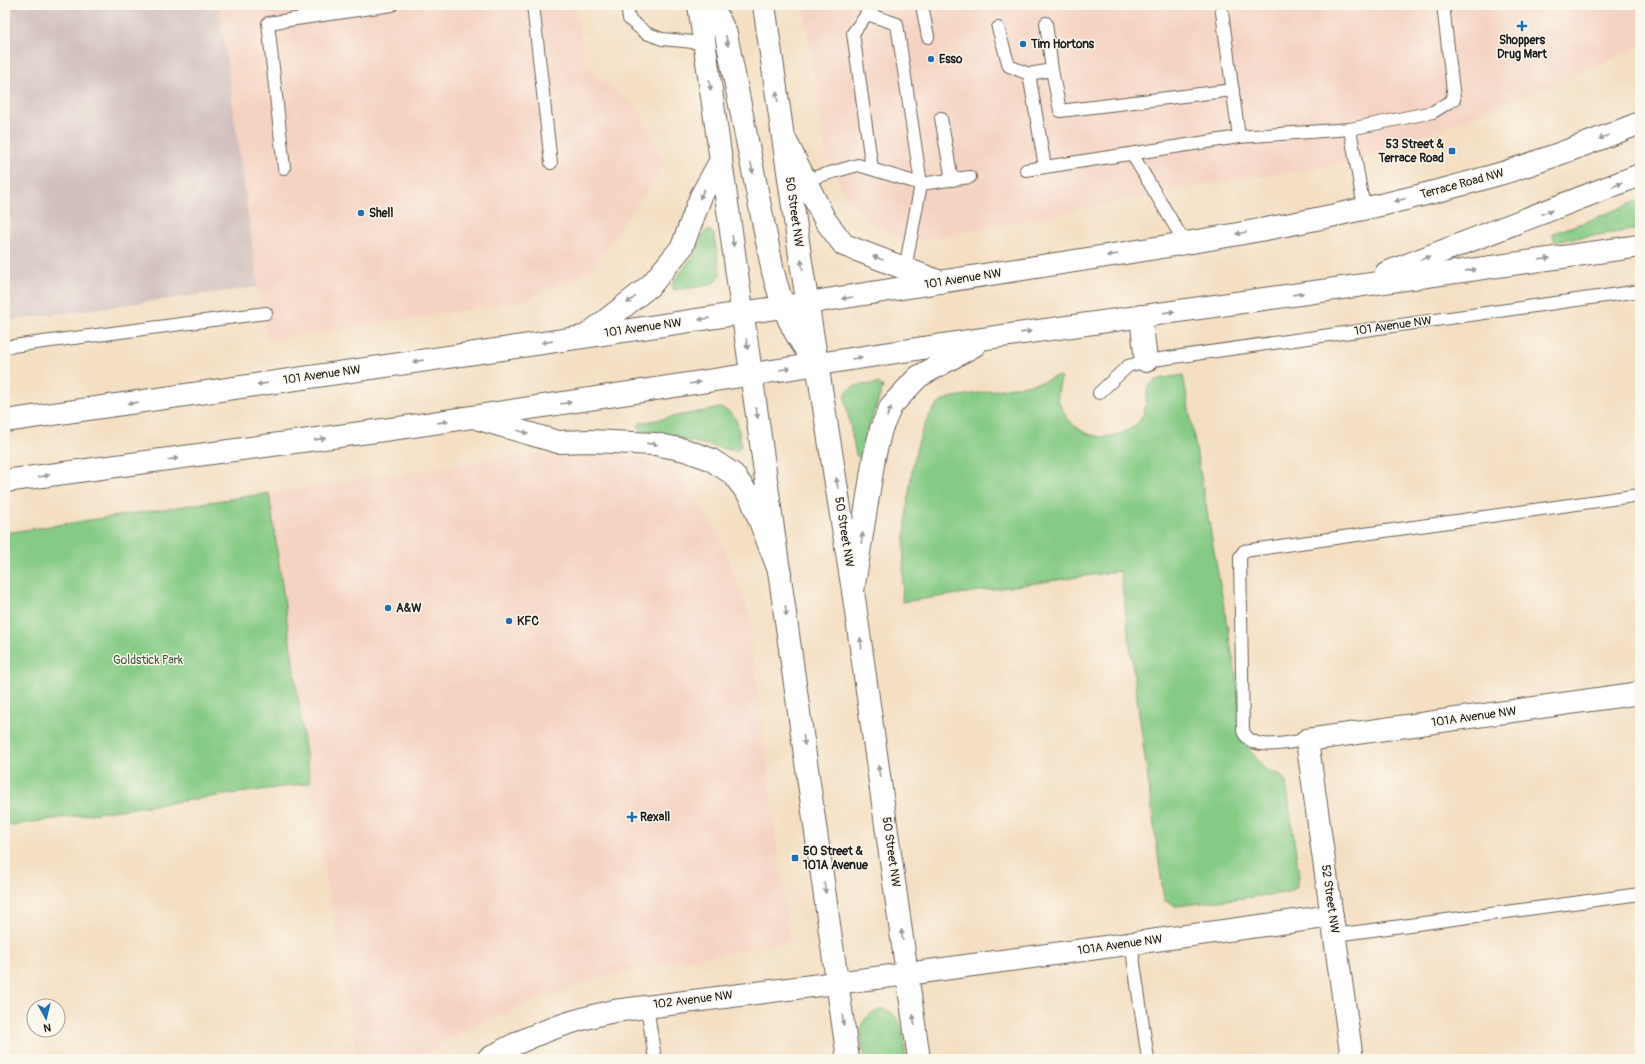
<svg xmlns="http://www.w3.org/2000/svg" width="1645" height="1064" font-family="Pangolin,sans-serif">
	<style>
		.built { fill: #f5d3c2 }
		.industrial { fill: #d1c0bd }
		.green { fill: #86cb85; stroke: #517450 }
		.lines { fill: none; stroke-linecap: round; stroke-linejoin: round }
		.service-casing { stroke: #686056; stroke-width: 14 }
		.minor-casing { stroke: #686056; stroke-width: 24 }
		.secondary-casing { stroke: #686056; stroke-width: 24 }
		.primary-casing { stroke: #686056; stroke-width: 24 }
		.service { stroke: #fff; stroke-width: 12 }
		.minor { stroke: #fff; stroke-width: 22 }
		.secondary { stroke: #fff; stroke-width: 22 }
		.primary { stroke: #fff; stroke-width: 22 }
		.oneway { fill: #999 }
		.poi-dot { fill: #1f6fb2; stroke: #fbf7ec; stroke-width: 1.5 }
		.labels { text-anchor: middle; dominant-baseline: central; stroke-width: 3; stroke-linejoin: round; paint-order: stroke }
		.poi-label { font-size: 12px; font-weight: bold; fill: #1c1c1c; stroke: #fbf7ec; text-anchor: start }
		.street-label { font-size: 12px; fill: #1c1c1c; stroke: #fbf7ec }
		.park-label { font-size: 12px; fill: #415941; stroke: #fbf7ec }
	</style>
	<rect width="100%" height="100%" fill="#fbf7ec"/>
	<filter id="ink" filterUnits="userSpaceOnUse"><feTurbulence type="fractalNoise" baseFrequency=".025" numOctaves="2"/><feDisplacementMap in="SourceGraphic" scale="8" xChannelSelector="R" yChannelSelector="G"/><feConvolveMatrix kernelMatrix="1 2 1 2 8 2 1 2 1" color-interpolation-filters="sRGB"/></filter>
	<filter id="wash" filterUnits="userSpaceOnUse"><feTurbulence type="fractalNoise" baseFrequency=".012" numOctaves="4" result="noise"/><feDisplacementMap in="SourceGraphic" scale="16" xChannelSelector="R" yChannelSelector="G"/><feGaussianBlur stdDeviation="0.9" result="paint"/><feColorMatrix in="noise" values="0 0 0 0 0 0 0 0 0 0 0 0 0 0 0 0 0 1.4 0 .05"/><feComposite in="paint" operator="in"/></filter>
	<g filter="url(#wash)">
		<rect width="100%" height="100%" fill="#f4dfc3"/>
		<g class="built">
			<path d="M219 5H576L584 63 640 112 665 163 592 270 523 301 267 340 258 287Z"/>
			<path d="M803 5H1640V46L1574 76 1357 162 1221 182 922 240 896 236 868 221 843 191 826 157Z"/>
			<path d="M605 448 671 468 714 525 748 609 789 941 609 975 534 1001 464 1030 432 1050 423 1059H357L310 783 269 493 542 452Z"/>
		</g>
		<path class="industrial" d="M5 5H219L258 287 5 321Z"/>
		<g class="green">
			<path d="M1640 200V229L1554 241 1553 233 1588 221Z"/>
			<path d="M709 230 714 234 720 273 717 280 711 285 673 290 672 284 694 255 705 232Z"/>
			<path d="M1183 375 1249 749 1265 769 1281 775 1286 782 1299 876 1296 888 1285 893 1176 906 1164 900 1120 571 902 602C904 560 904 423 943 401 951 396 964 396 973 394 996 390 1019 386 1042 382L1057 376 1061 378C1060 384 1057 393 1058 399 1059 404 1063 411 1066 416 1082 439 1109 443 1133 427 1153 413 1141 388 1153 382 1160 377 1174 377 1183 375Z"/>
			<path d="M879 383 883 387 869 426 865 456 860 458 856 455 845 399 847 391 855 386Z"/>
			<path d="M720 408C741 414 738 429 741 447L736 451 641 431 638 427 640 423Z"/>
			<path d="M269 493 310 783 5 826V533Z"/>
			<path d="M884 1009C906 1017 903 1039 906 1059H865C861 1035 854 1015 884 1009Z"/>
		</g>
	</g>
	<g filter="url(#ink)">
		<g class="lines">
			<defs>
				<g id="service">
					<path d="M533 5 551 163"/>
					<path d="M627 5 629 19 646 33 662 39 704 43"/>
					<path d="M866 5 867 14 897 24 921 184 905 269"/>
					<path d="M922 5 928 37"/>
					<path d="M1221 5 1239 137 1350 129"/>
					<path d="M867 14 853 33 872 169"/>
					<path d="M1046 23 1052 70 1060 111 1233 90"/>
					<path d="M998 28 1009 66 1029 74"/>
					<path d="M1052 70 1029 74 1045 167 1239 137"/>
					<path d="M941 118 952 180"/>
					<path d="M1132 154 1185 243"/>
					<path d="M284 168 268 23 392 5"/>
					<path d="M1026 170 1045 167"/>
					<path d="M805 180 858 165 921 184 970 177"/>
					<path d="M1364 208 1350 129 1433 112 1454 99 1443 5"/>
					<path d="M5 347 266 313"/>
					<path d="M1099 393 1128 366 1146 361 1640 291"/>
					<path d="M1307 740C1288 742 1252 753 1243 731L1240 557 1244 551 1640 495"/>
					<path d="M1335 935 1640 894"/>
					<path d="M1131 943 1148 1059"/>
					<path d="M647 1006 655 1059"/>
				</g>
				<g id="minor">
					<path d="M1141 316 1146 361"/>
					<path d="M488 1059C527 1035 568 1021 614 1011L907 974 1332 916"/>
					<path d="M1352 1059 1307 740 1640 693"/>
				</g>
				<g id="secondary">
					<path d="M699 5 848 1059"/>
					<path d="M712 5 726 34 773 272C782 306 793 337 817 363"/>
					<path d="M764 5 801 262 853 591 919 1059"/>
				</g>
				<g id="primary">
					<path d="M783 135 825 220 844 245 940 282"/>
					<path d="M1386 273 1640 175"/>
					<path d="M586 336 651 285 682 247 701 196 721 160"/>
					<path d="M479 419 558 442 590 441 655 444 685 450 710 459 733 474 751 498 780 573"/>
					<path d="M5 421C317 376 629 332 940 282 1127 252 1317 228 1499 174 1547 160 1594 141 1640 123"/>
					<path d="M5 481 413 426 988 338 1640 246"/>
					<path d="M853 591 874 458 881 429 891 406 918 377 975 345"/>
				</g>
			</defs>
			<use href="#service" class="service-casing"/>
			<use href="#minor" class="minor-casing"/>
			<use href="#secondary" class="secondary-casing"/>
			<use href="#primary" class="primary-casing"/>
			<use href="#service" class="service"/>
			<use href="#minor" class="minor"/>
			<use href="#secondary" class="secondary"/>
			<use href="#primary" class="primary"/>
		</g>
		<defs><path id="oneway-solid" d="M-6-.8H1V-3.2L6.5 0L1 3.2V.8H-6Z"/></defs>
		<g class="oneway">
			<use href="#oneway-solid" transform="translate(727 41) rotate(79)"/>
			<use href="#oneway-solid" transform="translate(710 85) rotate(82)"/>
			<use href="#oneway-solid" transform="translate(777 97) rotate(-99)"/>
			<use href="#oneway-solid" transform="translate(1604 137) rotate(158)"/>
			<use href="#oneway-solid" transform="translate(752 168) rotate(79)"/>
			<use href="#oneway-solid" transform="translate(1617 185) rotate(-23)"/>
			<use href="#oneway-solid" transform="translate(702 194) rotate(116)"/>
			<use href="#oneway-solid" transform="translate(1400 200) rotate(165)"/>
			<use href="#oneway-solid" transform="translate(1547 212) rotate(-21)"/>
			<use href="#oneway-solid" transform="translate(1241 233) rotate(170)"/>
			<use href="#oneway-solid" transform="translate(733 241) rotate(82)"/>
			<use href="#oneway-solid" transform="translate(1112 255) rotate(171)"/>
			<use href="#oneway-solid" transform="translate(878 258) rotate(-159)"/>
			<use href="#oneway-solid" transform="translate(1425 258) rotate(-21)"/>
			<use href="#oneway-solid" transform="translate(1545 259) rotate(-8)"/>
			<use href="#oneway-solid" transform="translate(802 265) rotate(-99)"/>
			<use href="#oneway-solid" transform="translate(1471 270) rotate(-8)"/>
			<use href="#oneway-solid" transform="translate(1298 294) rotate(-8)"/>
			<use href="#oneway-solid" transform="translate(847 298) rotate(171)"/>
			<use href="#oneway-solid" transform="translate(631 300) rotate(142)"/>
			<use href="#oneway-solid" transform="translate(1169 312) rotate(-8)"/>
			<use href="#oneway-solid" transform="translate(704 319) rotate(172)"/>
			<use href="#oneway-solid" transform="translate(1026 332) rotate(-8)"/>
			<use href="#oneway-solid" transform="translate(547 342) rotate(172)"/>
			<use href="#oneway-solid" transform="translate(747 344) rotate(82)"/>
			<use href="#oneway-solid" transform="translate(857 358) rotate(-9)"/>
			<use href="#oneway-solid" transform="translate(418 361) rotate(172)"/>
			<use href="#oneway-solid" transform="translate(785 369) rotate(-9)"/>
			<use href="#oneway-solid" transform="translate(695 383) rotate(-9)"/>
			<use href="#oneway-solid" transform="translate(262 384) rotate(172)"/>
			<use href="#oneway-solid" transform="translate(133 403) rotate(172)"/>
			<use href="#oneway-solid" transform="translate(566 403) rotate(-9)"/>
			<use href="#oneway-solid" transform="translate(889 412) rotate(-67)"/>
			<use href="#oneway-solid" transform="translate(757 413) rotate(82)"/>
			<use href="#oneway-solid" transform="translate(443 422) rotate(-8)"/>
			<use href="#oneway-solid" transform="translate(523 432) rotate(16)"/>
			<use href="#oneway-solid" transform="translate(320 439) rotate(-8)"/>
			<use href="#oneway-solid" transform="translate(652 444) rotate(6)"/>
			<use href="#oneway-solid" transform="translate(173 459) rotate(-8)"/>
			<use href="#oneway-solid" transform="translate(44 476) rotate(-8)"/>
			<use href="#oneway-solid" transform="translate(837 483) rotate(-99)"/>
			<use href="#oneway-solid" transform="translate(862 538) rotate(-81)"/>
			<use href="#oneway-solid" transform="translate(786 611) rotate(82)"/>
			<use href="#oneway-solid" transform="translate(861 643) rotate(-98)"/>
			<use href="#oneway-solid" transform="translate(804 740) rotate(82)"/>
			<use href="#oneway-solid" transform="translate(879 771) rotate(-98)"/>
			<use href="#oneway-solid" transform="translate(825 888) rotate(82)"/>
			<use href="#oneway-solid" transform="translate(902 935) rotate(-98)"/>
			<use href="#oneway-solid" transform="translate(843 1020) rotate(82)"/>
			<use href="#oneway-solid" transform="translate(914 1020) rotate(-98)"/>
		</g>
	</g>
	<g class="poi-dot">
		<path d="M1520 20h4v4h4v4h-4v4h-4v-4h-4v-4h4z"/>
		<circle cx="1023" cy="44" r="4"/>
		<circle cx="931" cy="59" r="4"/>
		<rect x="1448" y="147" width="8" height="8" rx="2"/>
		<circle cx="361" cy="213" r="4"/>
		<circle cx="388" cy="608" r="4"/>
		<circle cx="509" cy="621" r="4"/>
		<path d="M630 811h4v4h4v4h-4v4h-4v-4h-4v-4h4z"/>
		<rect x="791" y="854" width="8" height="8" rx="2"/>
	</g>
	<g class="labels">
		<g class="poi-label">
			<text x="1522" y="40" text-anchor="middle">Shoppers<tspan x="1522" dy="14">Drug Mart</tspan></text>
			<text x="1031" y="44">Tim Hortons</text>
			<text x="939" y="59">Esso</text>
			<text x="1444" y="144" text-anchor="end">53 Street &amp;<tspan x="1444" dy="14">Terrace Road</tspan></text>
			<text x="369" y="213">Shell</text>
			<text x="396" y="608">A&amp;W</text>
			<text x="517" y="621">KFC</text>
			<text x="640" y="817">Rexall</text>
			<text x="803" y="851">50 Street &amp;<tspan x="803" dy="14">101A Avenue</tspan></text>
		</g>
		<g class="street-label">
			<text transform="translate(1462 184) rotate(-15)">Terrace Road NW</text>
			<text transform="translate(794 212) rotate(82)">50 Street NW</text>
			<text transform="translate(963 279) rotate(-9)">101 Avenue NW</text>
			<text transform="translate(1393 326) rotate(-8)">101 Avenue NW</text>
			<text transform="translate(643 328) rotate(-8)">101 Avenue NW</text>
			<text transform="translate(322 375) rotate(-8)">101 Avenue NW</text>
			<text transform="translate(844 532) rotate(81)">50 Street NW</text>
			<text transform="translate(1474 717) rotate(-8)">101A Avenue NW</text>
			<text transform="translate(891 852) rotate(82)">50 Street NW</text>
			<text transform="translate(1330 899) rotate(82)">52 Street NW</text>
			<text transform="translate(1120 945) rotate(-8)">101A Avenue NW</text>
			<text transform="translate(693 1000) rotate(-7)">102 Avenue NW</text>
		</g>
		<g class="park-label">
			<text x="148" y="660">Goldstick Park</text>
		</g>
	</g>
	<rect width="1645" height="1064" fill="none" stroke="#fbf7ec" stroke-width="20"/>
	<g transform="translate(46 1018) rotate(172)"><circle r="19" fill="#fbf7ec" stroke="#a29f99"/>
	<path d="M0-3L7 15L0 10L-7 15Z" fill="#1f6fb2"/>
	<text y="-6" font-size="11" font-weight="bold" text-anchor="middle" fill="#1c1c1c">N</text>
	</g>
</svg>
